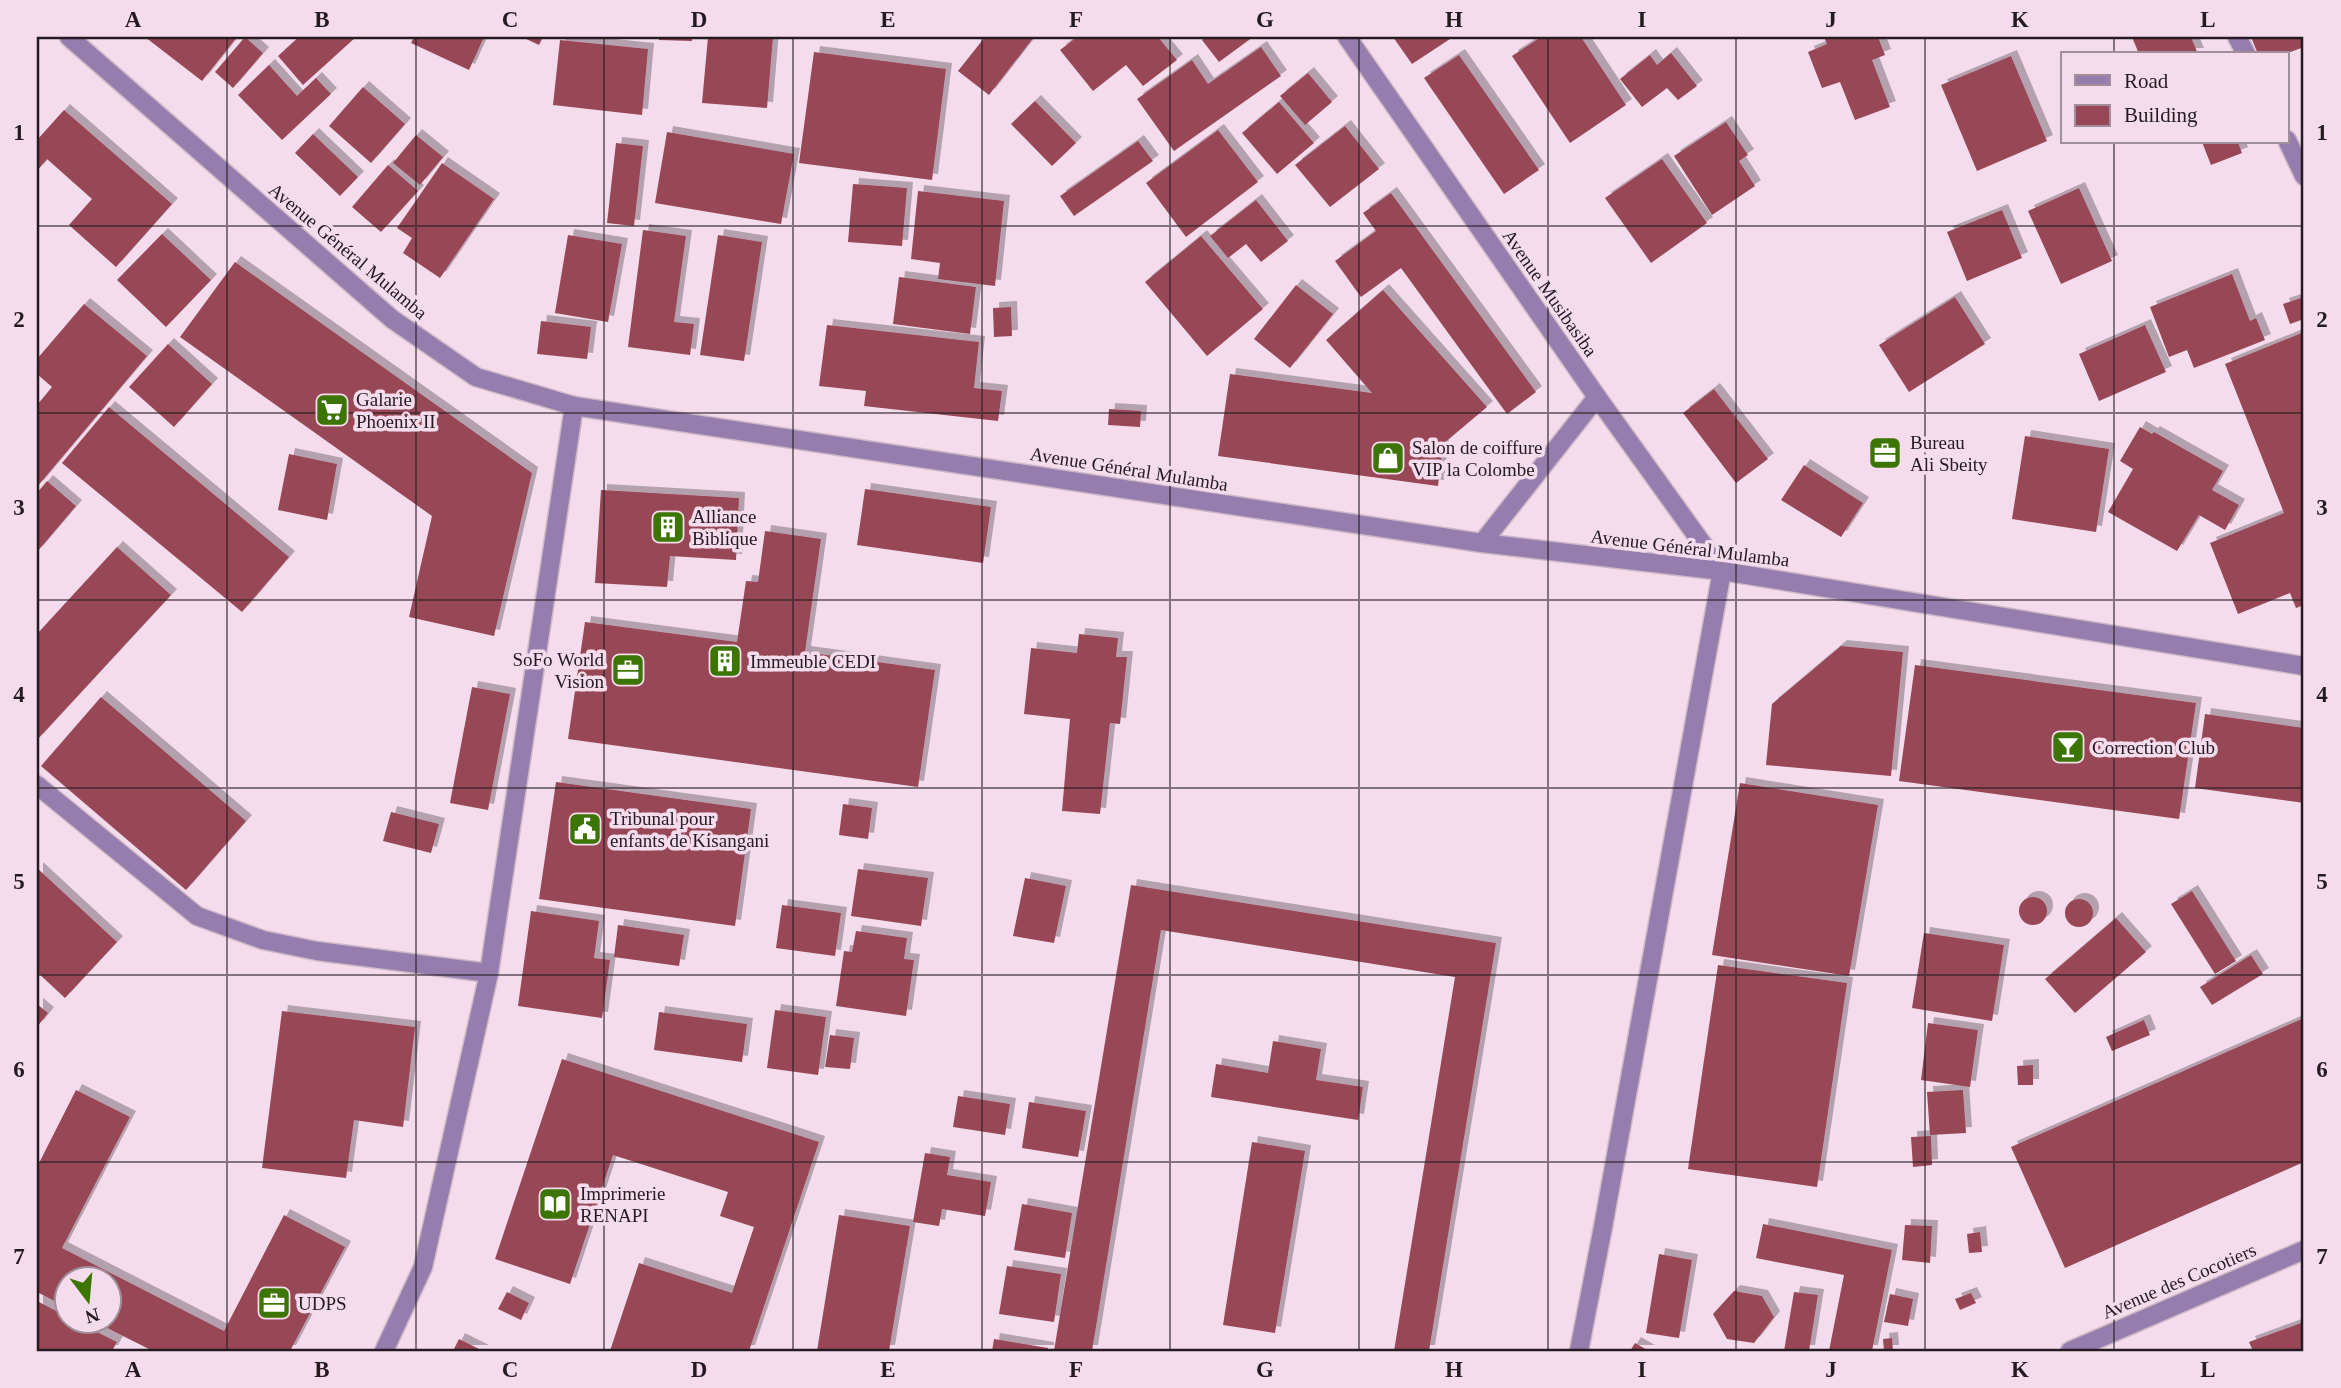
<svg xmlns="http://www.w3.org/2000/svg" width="2341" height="1388" font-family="'Times New Roman',serif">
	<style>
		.building { fill: #974757; filter: url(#shadow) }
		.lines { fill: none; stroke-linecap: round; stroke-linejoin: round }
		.minor-casing { stroke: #ceb9c7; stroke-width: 21 }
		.minor { stroke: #957dad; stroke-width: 18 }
		.grid { fill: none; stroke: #231b20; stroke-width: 2; stroke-opacity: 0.55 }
		.labels { text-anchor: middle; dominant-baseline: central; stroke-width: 7; stroke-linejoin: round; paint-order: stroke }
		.street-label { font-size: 19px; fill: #231b20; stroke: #f4dcec }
		.poi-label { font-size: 19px; fill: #231b20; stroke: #f4dcec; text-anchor: start }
		.neatline { fill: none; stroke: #231b20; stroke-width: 2.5 }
		.grid-label { font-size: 23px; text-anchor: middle; font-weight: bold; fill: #231b20 }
	</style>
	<defs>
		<filter id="shadow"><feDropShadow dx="6" dy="-6" stdDeviation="0" flood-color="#0004"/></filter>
	</defs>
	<rect width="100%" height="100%" fill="#f4dcec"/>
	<g class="building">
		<path d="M145 37H237L202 81Z"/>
		<path d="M245 37 263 53 233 88 215 72Z"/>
		<path d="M299 37H356L303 85 278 56Z"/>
		<path d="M414 37H484L469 70 411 43Z"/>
		<path d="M522 37H543L539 45Z"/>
		<path d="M659 37H692V41L659 40Z"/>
		<path d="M708 37H773L767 108 702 103Z"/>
		<path d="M985 37H1034L989 95 958 71Z"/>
		<path d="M1077 37H1158L1177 60 1143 86 1126 65 1093 91 1060 50Z"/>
		<path d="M1206 37H1253L1219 62 1202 40Z"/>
		<path d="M1393 37H1453L1412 64Z"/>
		<path d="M1541 37H1581L1626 105 1570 143 1512 56Z"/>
		<path d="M1824 37H1878L1885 55 1872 60 1890 107 1855 120 1840 82 1822 88 1808 52 1827 44Z"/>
		<path d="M2132 37H2191L2198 54H2139Z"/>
		<path d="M2251 37H2300L2304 47 2285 54H2258Z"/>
		<path d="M560 40 648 49 642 115 553 105Z"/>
		<path d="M1261 47 1281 76 1174 151 1137 99 1192 60 1208 84Z"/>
		<path d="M814 52 946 69 932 180 799 163Z"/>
		<path d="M1671 53 1697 86 1678 100 1667 88 1642 107 1620 79 1650 55 1657 65Z"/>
		<path d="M1459 55 1539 170 1504 194 1424 78Z"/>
		<path d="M2011 56 2047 141 1977 171 1941 85Z"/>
		<path d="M269 65 297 96 316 78 331 94 282 140 238 95Z"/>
		<path d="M1308 73 1332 102 1305 125 1280 96Z"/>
		<path d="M363 87 405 124 371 163 329 126Z"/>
		<path d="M1035 101 1076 143 1052 166 1011 124Z"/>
		<path d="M1279 102 1314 143 1277 174 1242 133Z"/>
		<path d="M64 110 172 204 116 267 69 225 92 199 47 159 37 171V140Z"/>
		<path d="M1726 122 1748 155 1739 161 1755 186 1712 215 1674 156Z"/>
		<path d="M1345 126 1379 169 1330 207 1295 165Z"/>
		<path d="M1218 130 1258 182 1186 237 1146 183Z"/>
		<path d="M667 132 794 154 781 224 655 203Z"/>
		<path d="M313 134 358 177 340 196 295 153Z"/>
		<path d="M416 135 443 157 420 185 393 163Z"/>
		<path d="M1138 141 1153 161 1074 216 1060 196Z"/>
		<path d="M2202 142H2238L2242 153 2211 165Z"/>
		<path d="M616 143 643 146 634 226 607 223Z"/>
		<path d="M1662 159 1707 223 1651 263 1605 198Z"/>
		<path d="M442 163 494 199 440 278 403 253 412 238 397 228Z"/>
		<path d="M388 165 418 191 381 232 352 207Z"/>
		<path d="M853 184 907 188 902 246 848 242Z"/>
		<path d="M2079 188 2112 261 2061 284 2028 211Z"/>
		<path d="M918 191 1004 201 995 286 938 279 940 263 911 259Z"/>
		<path d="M1391 193 1536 392 1507 414 1401 268 1361 297 1335 261 1376 231 1363 213Z"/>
		<path d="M1256 200 1288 241 1261 262 1246 244 1228 258 1210 236Z"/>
		<path d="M2002 210 2022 258 1967 281 1947 232Z"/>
		<path d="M643 230 686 236 674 322 694 324 690 355 628 347Z"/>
		<path d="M162 234 211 280 166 327 117 280Z"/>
		<path d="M568 235 622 244 608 322 555 313Z"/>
		<path d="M718 235 762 242 744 361 700 355Z"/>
		<path d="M1201 236 1263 309 1207 356 1145 282Z"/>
		<path d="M235 262 532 473 494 636 409 617 432 516 180 337Z"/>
		<path d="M2232 274 2250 321 2256 318 2265 340 2194 368 2187 350 2169 357 2150 307Z"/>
		<path d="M899 277 976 287 970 334 893 324Z"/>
		<path d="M1296 285 1333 314 1290 368 1254 339Z"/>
		<path d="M1383 290 1487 407 1443 444 1438 486 1218 456 1230 374 1372 393 1326 340Z"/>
		<path d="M1955 297 1985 344 1909 392 1879 345Z"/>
		<path d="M2304 297V319L2290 324 2283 304Z"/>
		<path d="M84 304 147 356 37 487V405L52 387 37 374V359Z"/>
		<path d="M1011 307 1012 336 994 337 993 308Z"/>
		<path d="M541 321 591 327 587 359 537 354Z"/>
		<path d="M827 325 979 342 974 388 1002 391 998 421 864 406 866 391 819 386Z"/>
		<path d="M2145 325 2166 372 2099 401 2079 354Z"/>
		<path d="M2304 332V605L2296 608 2290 593 2238 614 2210 543 2284 513 2225 364Z"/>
		<path d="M168 344 212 384 174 427 129 387Z"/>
		<path d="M1714 389 1768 459 1736 483 1683 413Z"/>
		<path d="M109 407 289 557 242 612 62 463Z"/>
		<path d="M1109 409 1141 411 1140 427 1108 425Z"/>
		<path d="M2140 427 2152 434 2154 432 2223 471 2212 490 2239 505 2225 530 2199 515 2177 551 2108 512 2133 469 2120 461Z"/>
		<path d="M2025 436 2109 449 2096 532 2012 519Z"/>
		<path d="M289 454 337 464 327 520 278 510Z"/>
		<path d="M1804 465 1863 503 1841 537 1781 500Z"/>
		<path d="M47 481 76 506 37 552V493Z"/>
		<path d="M865 489 991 507 983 563 857 545Z"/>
		<path d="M601 490 739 498 736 560 670 556 667 587 595 583Z"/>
		<path d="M765 531 821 539 805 652 935 670 918 787 568 739 585 622 737 642 746 581 758 582Z"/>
		<path d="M117 547 171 595 37 740V634Z"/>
		<path d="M1079 634 1118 638 1116 657H1127L1120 724 1110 723 1100 814 1062 811 1070 719 1024 714 1031 648 1077 653Z"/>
		<path d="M1841 646 1903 652 1891 776 1766 765 1772 704Z"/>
		<path d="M1915 665 2196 703 2179 819 1899 781Z"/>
		<path d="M472 687 510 694 488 810 450 803Z"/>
		<path d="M101 697 246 821 186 890 41 766Z"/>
		<path d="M2205 714 2304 728V803L2195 788Z"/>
		<path d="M556 782 751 809 735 926 539 899Z"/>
		<path d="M1740 783 1878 805 1849 976 1712 955Z"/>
		<path d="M843 804 872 808 868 839 839 835Z"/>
		<path d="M391 812 439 824 431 853 383 841Z"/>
		<path d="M37 868 117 942 65 998 37 972Z"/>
		<path d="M858 869 928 878 921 926 851 916Z"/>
		<path d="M1025 878 1066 886 1054 943 1013 936Z"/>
		<path d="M1131 885 1496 943 1429 1351H1394L1455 977 1161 930 1092 1351H1054Z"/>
		<path d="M2192 891 2236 961 2215 974 2171 904Z"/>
		<circle cx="2033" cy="911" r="14"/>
		<circle cx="2079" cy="913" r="14"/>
		<path d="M782 905 841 913 835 956 776 948Z"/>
		<path d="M531 911 599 921 594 958 610 960 602 1018 518 1006Z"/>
		<path d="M2116 918 2146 952 2075 1013 2045 979Z"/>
		<path d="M618 925 684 935 679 966 614 957Z"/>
		<path d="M856 931 907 938 904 959 914 960 906 1016 836 1006 844 951 852 952Z"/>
		<path d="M1924 933 2004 945 1992 1021 1912 1008Z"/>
		<path d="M2251 955 2263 974 2212 1005 2200 987Z"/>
		<path d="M1718 965 1847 983 1817 1187 1688 1169Z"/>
		<path d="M37 1004 48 1013 37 1027Z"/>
		<path d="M775 1010 826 1017 818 1075 767 1068Z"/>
		<path d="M282 1011 415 1027 403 1127 354 1120 346 1178 262 1168Z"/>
		<path d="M659 1012 747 1024 742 1062 654 1050Z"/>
		<path d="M2304 1018V1162L2065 1268 2011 1147Z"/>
		<path d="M2144 1020 2150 1035 2112 1051 2106 1037Z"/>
		<path d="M1928 1023 1978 1030 1970 1087 1921 1080Z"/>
		<path d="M830 1035 854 1038 850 1069 825 1067Z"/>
		<path d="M1273 1041 1321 1049 1316 1080 1363 1087 1358 1120 1211 1097 1216 1064 1268 1073Z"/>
		<path d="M562 1059 819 1142 749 1351H610L639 1263 732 1293 754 1227 720 1216 728 1192 613 1155 570 1284 495 1259Z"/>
		<path d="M2033 1065V1085H2018L2017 1066Z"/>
		<path d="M76 1090 130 1117 62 1248 224 1331 284 1215 345 1247 290 1351H153L95 1322H108V1280H66V1307L37 1292V1167Z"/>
		<path d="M1963 1090 1966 1133 1930 1135 1927 1092Z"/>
		<path d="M958 1096 1010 1104 1005 1135 953 1127Z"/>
		<path d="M1029 1102 1086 1111 1078 1157 1022 1148Z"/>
		<path d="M1931 1136 1932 1165 1913 1167 1911 1137Z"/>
		<path d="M1252 1142 1305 1151 1275 1333 1223 1325Z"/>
		<path d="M925 1153 950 1157 947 1175 991 1182 985 1216 942 1209 939 1226 913 1222Z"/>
		<path d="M1022 1204 1072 1213 1065 1258 1014 1250Z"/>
		<path d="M839 1215 910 1226 889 1351H817Z"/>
		<path d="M1763 1224 1892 1250 1872 1351H1829L1844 1275 1756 1258Z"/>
		<path d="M1905 1225 1932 1226 1930 1263 1902 1260Z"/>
		<path d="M1980 1232 1982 1252 1969 1253 1967 1234Z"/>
		<path d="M1659 1254 1692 1260 1679 1338 1646 1333Z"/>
		<path d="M1007 1266 1061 1274 1054 1322 999 1314Z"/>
		<path d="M1734 1291 1762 1296 1774 1317 1754 1343 1727 1339 1713 1314Z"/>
		<path d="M507 1292 529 1303 521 1320 498 1309Z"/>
		<path d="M1794 1292 1818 1295 1809 1351H1784Z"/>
		<path d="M1971 1293 1976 1303 1960 1310 1955 1299Z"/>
		<path d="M1890 1294 1913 1299 1908 1326 1884 1322Z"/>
		<path d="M37 1301 66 1316V1322H77L117 1342 112 1351H37Z"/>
		<path d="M2304 1322V1351H2253L2249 1342Z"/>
		<path d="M1892 1338 1893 1351H1884L1883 1339Z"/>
		<path d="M459 1339 483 1351H453Z"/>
		<path d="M994 1339 1048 1348V1351H992Z"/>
		<path d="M1635 1343 1649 1351H1630Z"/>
	</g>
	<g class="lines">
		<defs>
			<g id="minor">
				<path d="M69 37 392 319 476 377 574 406 1482 543 1722 571 2304 666"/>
				<path d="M1347 37 1597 397 1722 571 1603 1227 1579 1351"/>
				<path d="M2237 37 2246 54"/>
				<path d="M2287 140 2304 176"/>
				<path d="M1482 543 1597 397"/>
				<path d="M37 785 197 916 263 940 317 951 489 973"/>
				<path d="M384 1351 423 1267 489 973 574 406"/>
				<path d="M2070 1351 2304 1250"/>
			</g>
		</defs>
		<use href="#minor" class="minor-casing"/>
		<use href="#minor" class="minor"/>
	</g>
	<path class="grid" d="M227 37V1351M416 37V1351M604 37V1351M793 37V1351M982 37V1351M1170 37V1351M1359 37V1351M1548 37V1351M1736 37V1351M1925 37V1351M2114 37V54M2114 142V1351M37 226H2304M37 413H2304M37 600H2304M37 788H2304M37 975H2304M37 1162H2304"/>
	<defs>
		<symbol id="supermarket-square" viewBox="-11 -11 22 22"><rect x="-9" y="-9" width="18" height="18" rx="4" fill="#3d7504" stroke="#f4dcec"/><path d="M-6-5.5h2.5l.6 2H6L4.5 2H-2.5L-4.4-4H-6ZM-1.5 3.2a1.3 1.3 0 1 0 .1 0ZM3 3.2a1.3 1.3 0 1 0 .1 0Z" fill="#fff"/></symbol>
		<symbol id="office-square" viewBox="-11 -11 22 22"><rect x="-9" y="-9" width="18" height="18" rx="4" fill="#3d7504" stroke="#f4dcec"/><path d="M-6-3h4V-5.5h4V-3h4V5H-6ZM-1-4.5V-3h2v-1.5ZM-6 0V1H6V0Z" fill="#fff"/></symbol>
		<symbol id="shop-square" viewBox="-11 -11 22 22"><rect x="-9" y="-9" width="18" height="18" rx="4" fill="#3d7504" stroke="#f4dcec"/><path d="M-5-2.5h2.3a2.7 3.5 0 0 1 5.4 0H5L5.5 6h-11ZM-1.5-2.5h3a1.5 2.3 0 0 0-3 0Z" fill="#fff"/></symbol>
		<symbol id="building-square" viewBox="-11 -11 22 22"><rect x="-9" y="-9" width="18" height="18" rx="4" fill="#3d7504" stroke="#f4dcec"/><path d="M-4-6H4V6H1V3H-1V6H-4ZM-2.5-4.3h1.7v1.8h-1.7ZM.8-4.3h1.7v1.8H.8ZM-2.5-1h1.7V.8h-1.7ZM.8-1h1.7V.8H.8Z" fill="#fff"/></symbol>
		<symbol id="bar-square" viewBox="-11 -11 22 22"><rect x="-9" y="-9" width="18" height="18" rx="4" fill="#3d7504" stroke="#f4dcec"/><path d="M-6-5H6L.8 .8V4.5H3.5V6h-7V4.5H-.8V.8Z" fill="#fff"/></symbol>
		<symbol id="civic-square" viewBox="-11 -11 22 22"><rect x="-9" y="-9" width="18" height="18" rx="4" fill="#3d7504" stroke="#f4dcec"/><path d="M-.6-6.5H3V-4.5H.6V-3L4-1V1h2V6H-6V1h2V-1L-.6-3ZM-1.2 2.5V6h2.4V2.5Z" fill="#fff"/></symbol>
		<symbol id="library-square" viewBox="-11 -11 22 22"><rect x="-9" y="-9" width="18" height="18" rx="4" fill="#3d7504" stroke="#f4dcec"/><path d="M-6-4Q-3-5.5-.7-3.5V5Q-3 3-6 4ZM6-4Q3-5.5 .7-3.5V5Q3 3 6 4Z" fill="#fff"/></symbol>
	</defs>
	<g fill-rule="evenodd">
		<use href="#supermarket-square" x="313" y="391" width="38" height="38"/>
		<use href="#office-square" x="1866" y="434" width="38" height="38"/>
		<use href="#shop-square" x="1369" y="439" width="38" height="38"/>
		<use href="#building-square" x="649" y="508" width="38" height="38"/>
		<use href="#building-square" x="706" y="642" width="38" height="38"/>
		<use href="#office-square" x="609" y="651" width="38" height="38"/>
		<use href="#bar-square" x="2049" y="728" width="38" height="38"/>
		<use href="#civic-square" x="566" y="810" width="38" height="38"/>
		<use href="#library-square" x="536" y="1185" width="38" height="38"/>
		<use href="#office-square" x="255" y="1284" width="38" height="38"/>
	</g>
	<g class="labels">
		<g class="street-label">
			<text transform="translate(348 251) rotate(40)">Avenue Général Mulamba</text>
			<text transform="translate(1550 293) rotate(55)">Avenue Musibasiba</text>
			<text transform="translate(1129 469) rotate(9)">Avenue Général Mulamba</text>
			<text transform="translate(1690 548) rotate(7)">Avenue Général Mulamba</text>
			<text transform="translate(2179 1281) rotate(-23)">Avenue des Cocotiers</text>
		</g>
		<g class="poi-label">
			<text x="356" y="399">Galarie<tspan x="356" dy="22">Phoenix II</tspan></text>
			<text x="1910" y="442">Bureau<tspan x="1910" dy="22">Ali Sbeity</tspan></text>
			<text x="1412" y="447">Salon de coiffure<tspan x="1412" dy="22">VIP la Colombe</tspan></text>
			<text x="692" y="516">Alliance<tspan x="692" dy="22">Biblique</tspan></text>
			<text x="604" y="659" text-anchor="end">SoFo World<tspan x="604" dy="22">Vision</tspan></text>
			<text x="750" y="661">Immeuble CEDI</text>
			<text x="2092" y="747">Correction Club</text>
			<text x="610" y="818">Tribunal pour<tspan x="610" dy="22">enfants de Kisangani</tspan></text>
			<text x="580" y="1193">Imprimerie<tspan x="580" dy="22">RENAPI</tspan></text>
			<text x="298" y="1303">UDPS</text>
		</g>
	</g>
	<rect width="2341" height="1388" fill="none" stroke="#f4dcec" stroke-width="77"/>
	<rect x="2061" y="52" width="228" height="91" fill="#f4dcec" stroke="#a08f9a" stroke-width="2"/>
	<rect x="2075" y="75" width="35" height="10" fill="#957dad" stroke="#a08f9a" stroke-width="2"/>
	<text x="2124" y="88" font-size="21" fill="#231b20">Road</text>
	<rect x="2075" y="105" width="35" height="21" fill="#974757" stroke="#a08f9a" stroke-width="2"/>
	<text x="2124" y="122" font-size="21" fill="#231b20">Building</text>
	<g transform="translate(88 1300) rotate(164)"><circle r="33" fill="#f4dcec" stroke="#a08f9a" stroke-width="2"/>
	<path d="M0-5L12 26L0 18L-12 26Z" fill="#3d7504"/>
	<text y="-10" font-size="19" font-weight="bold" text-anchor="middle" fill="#231b20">N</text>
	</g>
	<rect x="38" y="38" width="2264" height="1312" class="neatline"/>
	<g class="grid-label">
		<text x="133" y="27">A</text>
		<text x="322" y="27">B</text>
		<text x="510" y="27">C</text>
		<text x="699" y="27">D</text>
		<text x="888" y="27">E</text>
		<text x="1076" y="27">F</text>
		<text x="1265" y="27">G</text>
		<text x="1454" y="27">H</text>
		<text x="1642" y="27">I</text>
		<text x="1831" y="27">J</text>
		<text x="2020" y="27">K</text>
		<text x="2208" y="27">L</text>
		<text x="19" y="140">1</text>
		<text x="2322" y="140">1</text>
		<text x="19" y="327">2</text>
		<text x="2322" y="327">2</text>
		<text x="19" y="515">3</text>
		<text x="2322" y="515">3</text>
		<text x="19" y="702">4</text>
		<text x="2322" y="702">4</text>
		<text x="19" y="889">5</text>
		<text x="2322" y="889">5</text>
		<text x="19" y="1077">6</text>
		<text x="2322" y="1077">6</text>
		<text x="19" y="1264">7</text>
		<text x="2322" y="1264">7</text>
		<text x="133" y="1377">A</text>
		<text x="322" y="1377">B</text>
		<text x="510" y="1377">C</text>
		<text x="699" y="1377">D</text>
		<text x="888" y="1377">E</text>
		<text x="1076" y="1377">F</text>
		<text x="1265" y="1377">G</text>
		<text x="1454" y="1377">H</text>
		<text x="1642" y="1377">I</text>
		<text x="1831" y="1377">J</text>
		<text x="2020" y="1377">K</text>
		<text x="2208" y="1377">L</text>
	</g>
</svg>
